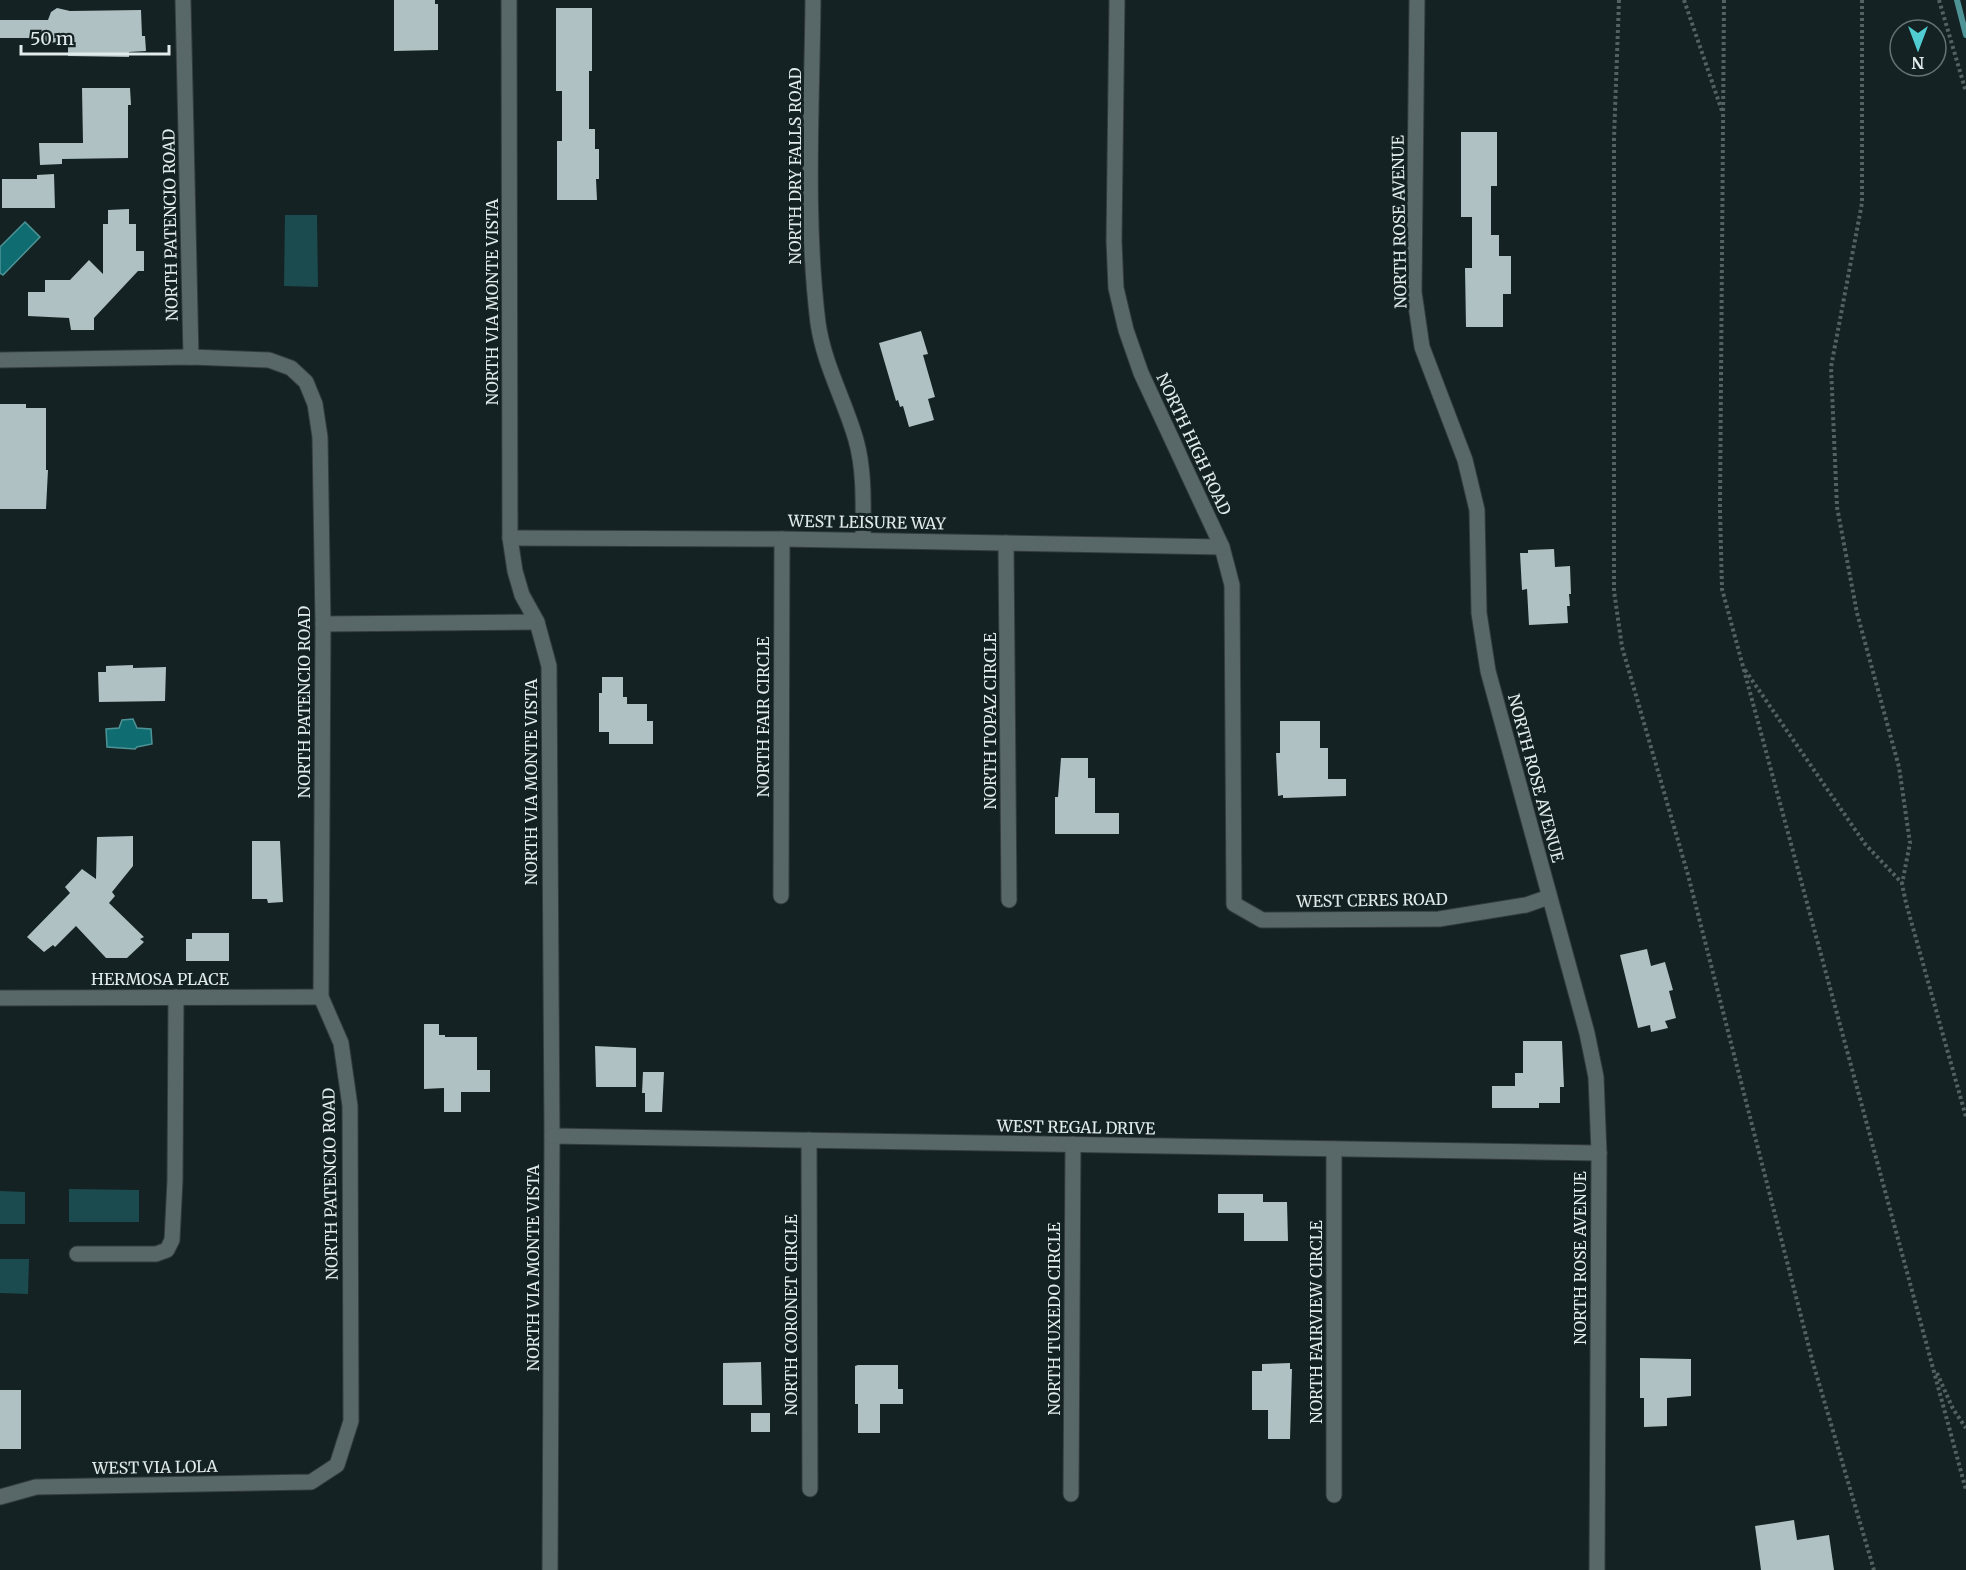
<svg xmlns="http://www.w3.org/2000/svg" width="1966" height="1570" font-family="Merriweather,serif">
	<style>
		.green { fill: #1b4b4e }
		.water { fill: #0f6d72; stroke: #4e9396; stroke-width: 1.5 }
		.lines { fill: none; stroke-linecap: round; stroke-linejoin: round }
		.stream { stroke: #4e9396; stroke-width: 6 }
		.building { fill: #afc1c2 }
		.minor-casing { stroke: #333c3d; stroke-width: 17 }
		.path { stroke: #546161; stroke-width: 4; stroke-dasharray: 3 3; stroke-linecap: butt }
		.minor { stroke: #586768; stroke-width: 15 }
		.labels { text-anchor: middle; dominant-baseline: central; stroke-width: 6; stroke-linejoin: round; paint-order: stroke }
		.street-label { font-size: 16px; fill: #e2ebeb; stroke: #142223 }
	</style>
	<rect width="100%" height="100%" fill="#142223"/>
	<g class="green">
		<path d="M285 215H317L318 287 284 286Z"/>
		<path d="M69 1189 139 1190V1222H69Z"/>
		<path d="M0 1191 25 1192V1224H0Z"/>
		<path d="M0 1259H29L28 1294 0 1293Z"/>
	</g>
	<g class="water">
		<path d="M25 222 40 237 3 275 0 273V247Z"/>
		<path d="M133 719 137 728 151 729 152 744 137 747 135 749 107 747 106 729 119 728 122 720Z"/>
	</g>
	<g class="lines">
		<path class="stream" d="M1957 0 1966 35"/>
	</g>
	<g class="building">
		<path d="M394 0H435V4H438V50L394 51Z"/>
		<path d="M57 8 70 11 141 10 142 36H145L146 51 129 52V57L68 56V42L39 43V38H0V20H48L51 12Z"/>
		<path d="M556 8H592V71H589V129H595V149H599V179H596L597 200H557V141H562V91H556Z"/>
		<path d="M82 88H130L131 105H128V158L62 159V164L40 165 39 143H83Z"/>
		<path d="M1461 132H1497V186H1491V235H1499V256H1511V294H1503V327H1466L1465 268H1472V217H1461Z"/>
		<path d="M54 174 55 208H2V179H37V175Z"/>
		<path d="M129 209V224H136V251H144V271H138L94 318V330H71L69 318 28 316V292H45V280H70L89 260 103 274V224H108V210Z"/>
		<path d="M921 331 928 354 923 355 935 397 928 399 934 420 909 427 903 406 900 407 898 400 896 401 879 343Z"/>
		<path d="M0 404H26V408H46V470H48L46 509H0Z"/>
		<path d="M1554 549 1555 567 1570 566 1571 594H1569L1570 606H1567L1568 623 1529 625 1527 589 1522 590 1520 553H1528V550Z"/>
		<path d="M133 665V668L166 667 165 701 99 702 98 672H106V666Z"/>
		<path d="M602 677H623V697H627V704H647V721H653V744H609V732H599V693H602Z"/>
		<path d="M1280 721H1320V748H1328V779H1346V796L1283 798V795L1278 796 1276 753H1280Z"/>
		<path d="M1061 758H1088V778H1095V813H1119V834H1055V797H1058Z"/>
		<path d="M133 836V866L112 892 115 896 109 903 144 937 140 939 144 942 127 958H106L76 926 55 947 53 945 44 952 27 937 70 893 65 887 82 869 96 879 97 837Z"/>
		<path d="M252 841H280L283 902 268 903 267 899H252Z"/>
		<path d="M192 933H229V961H186V939H192Z"/>
		<path d="M1647 949 1651 966 1665 962 1673 990 1669 991 1676 1018 1665 1021 1668 1028 1651 1032 1650 1025 1638 1028 1620 955Z"/>
		<path d="M424 1024H439V1035H445V1037H477V1070H490V1092H461V1112H444V1088L424 1089Z"/>
		<path d="M1523 1041H1562L1564 1087H1560V1103H1539V1108H1492V1086H1515V1073H1523Z"/>
		<path d="M595 1046 636 1048V1087H596Z"/>
		<path d="M643 1072H664L662 1112H645V1093H642Z"/>
		<path d="M1218 1194H1263V1202H1287L1288 1241H1244V1213H1218Z"/>
		<path d="M1640 1358 1691 1359V1396L1667 1398V1426L1644 1427V1398H1640Z"/>
		<path d="M761 1362 762 1405H723V1363Z"/>
		<path d="M1290 1363V1369H1292L1290 1439H1268V1410H1252V1371H1262V1364Z"/>
		<path d="M858 1365H898V1389H903V1404H880V1433H858V1404H855V1366Z"/>
		<rect x="0" y="1390" width="21" height="59"/>
		<rect x="751" y="1413" width="19" height="19"/>
		<path d="M1794 1520 1797 1540 1829 1535 1834 1570H1761L1755 1526Z"/>
	</g>
	<g class="lines">
		<defs>
			<g id="minor">
				<path d="M183 0 191 357"/>
				<path d="M509 0 510 538 515 571 522 595 537 622 549 666 552 1136 550 1570"/>
				<path d="M813 0C812 107 805 217 818 323 824 365 845 401 856 440 865 472 863 507 863 540"/>
				<path d="M1117 0 1114 241 1116 288 1126 330 1141 373 1222 547 1232 585 1234 904 1262 920 1439 919 1526 905 1549 897"/>
				<path d="M1417 0 1414 292 1422 347 1465 460 1477 510 1479 613 1488 671 1587 1033 1596 1077 1599 1153 1597 1570"/>
				<path d="M0 360 191 357 269 360 291 368 306 382 315 404 320 437 323 624 321 997 341 1043 350 1106 351 1421 337 1465 311 1482 36 1487 0 1497"/>
				<path d="M510 538 782 539 1222 547"/>
				<path d="M1006 543 1009 900"/>
				<path d="M323 624 537 622"/>
				<path d="M781 896 782 539"/>
				<path d="M0 998 321 997"/>
				<path d="M552 1136 1599 1153"/>
				<path d="M809 1140 810 1489"/>
				<path d="M1334 1149V1495"/>
				<path d="M77 1254H156L167 1250 172 1240 175 1180 176 997"/>
				<path d="M1071 1494 1073 1144"/>
			</g>
		</defs>
		<use href="#minor" class="minor-casing"/>
		<g class="path">
			<path d="M1619 0 1614 138V591L1622 647 1688 875 1813 1363 1874 1570"/>
			<path d="M1684 0 1722 111"/>
			<path d="M1724 0 1720 510 1722 589 1966 1490"/>
			<path d="M1862 0V203L1831 367 1837 507 1857 613 1899 767 1910 843 1902 884 1906 903 1966 1117"/>
			<path d="M1939 0 1966 92"/>
			<path d="M1745 670 1865 844 1902 883"/>
			<path d="M1937 1373 1953 1409 1966 1428"/>
		</g>
		<use href="#minor" class="minor"/>
	</g>
	<g class="labels">
		<g class="street-label">
			<text transform="translate(795 166) rotate(-90)">NORTH DRY FALLS ROAD</text>
			<text transform="translate(1399 222) rotate(-91)">NORTH ROSE AVENUE</text>
			<text transform="translate(170 225) rotate(-91)">NORTH PATENCIO ROAD</text>
			<text transform="translate(492 302) rotate(-90)">NORTH VIA MONTE VISTA</text>
			<text transform="translate(1194 444) rotate(65)">NORTH HIGH ROAD</text>
			<text transform="translate(867 522) rotate(1)">WEST LEISURE WAY</text>
			<text transform="translate(304 702) rotate(-90)">NORTH PATENCIO ROAD</text>
			<text transform="translate(763 717) rotate(-90)">NORTH FAIR CIRCLE</text>
			<text transform="translate(990 721) rotate(-90)">NORTH TOPAZ CIRCLE</text>
			<text transform="translate(1536 778) rotate(75)">NORTH ROSE AVENUE</text>
			<text transform="translate(531 782) rotate(-90)">NORTH VIA MONTE VISTA</text>
			<text transform="translate(1372 900) rotate(-1)">WEST CERES ROAD</text>
			<text x="160" y="979">HERMOSA PLACE</text>
			<text transform="translate(1076 1127) rotate(1)">WEST REGAL DRIVE</text>
			<text transform="translate(330 1184) rotate(-91)">NORTH PATENCIO ROAD</text>
			<text transform="translate(1580 1258) rotate(-90)">NORTH ROSE AVENUE</text>
			<text transform="translate(533 1268) rotate(-90)">NORTH VIA MONTE VISTA</text>
			<text transform="translate(791 1315) rotate(-90)">NORTH CORONET CIRCLE</text>
			<text transform="translate(1054 1319) rotate(-90)">NORTH TUXEDO CIRCLE</text>
			<text transform="translate(1316 1322) rotate(-90)">NORTH FAIRVIEW CIRCLE</text>
			<text transform="translate(155 1467) rotate(-1)">WEST VIA LOLA</text>
		</g>
	</g>
	<g transform="translate(1918 48) rotate(180)"><circle r="28" fill="#142223" stroke="#667273" stroke-width="1.5"/>
	<path d="M0-4.5L10 22L0 15L-10 22Z" fill="#51ccd3"/>
	<text y="-9" font-size="16" font-weight="bold" text-anchor="middle" fill="#e2ebeb">N</text>
	</g>
	<path d="M21 45v9h148v-9" fill="none" stroke="#e2ebeb" stroke-width="3"/>
	<text x="30" y="45" font-size="18" fill="#e2ebeb" stroke="#142223" stroke-width="4.5" paint-order="stroke">50 m</text>
</svg>
